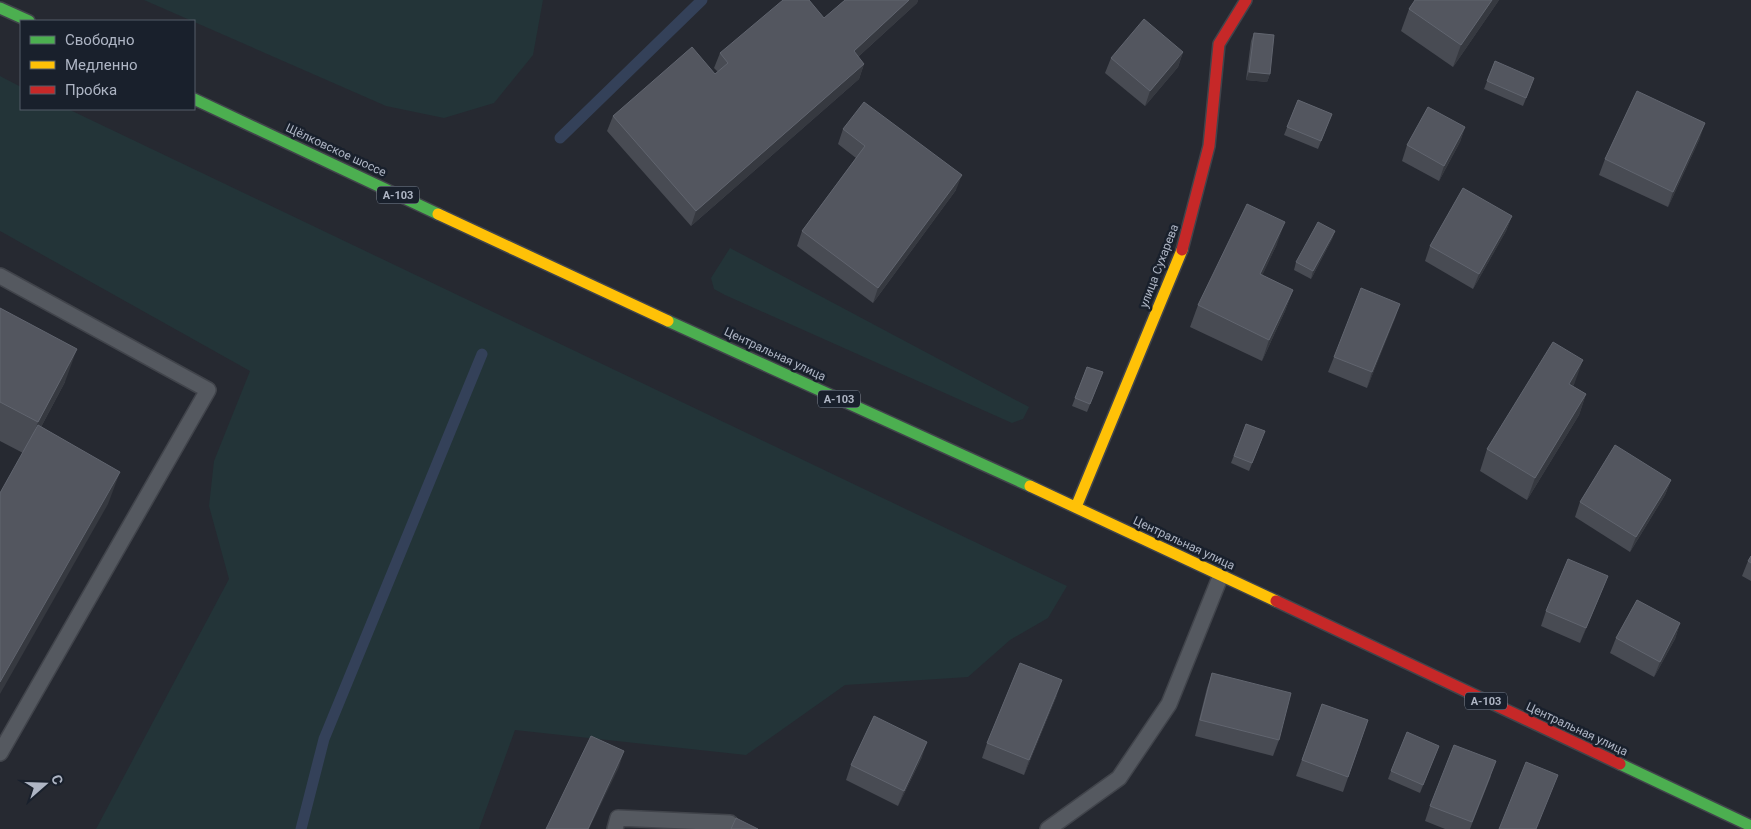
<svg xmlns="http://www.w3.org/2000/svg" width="1751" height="829" font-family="Roboto,sans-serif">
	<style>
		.green { fill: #233438 }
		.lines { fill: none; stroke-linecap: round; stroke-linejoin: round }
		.stream { stroke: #344159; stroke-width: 11 }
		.lane-casing { stroke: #41444b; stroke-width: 18 }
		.fast-casing { stroke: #41444b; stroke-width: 14 }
		.slow-casing { stroke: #41444b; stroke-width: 14 }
		.jam-casing { stroke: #41444b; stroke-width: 14 }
		.lane { stroke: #555960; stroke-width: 15 }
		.fast { stroke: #4caf50; stroke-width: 11 }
		.slow { stroke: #ffc107; stroke-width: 11 }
		.jam { stroke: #c62828; stroke-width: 11 }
		.wall { fill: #484b53 }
		.shaded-wall { fill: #363940 }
		.building { fill: #53565f; stroke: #61656f }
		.labels { text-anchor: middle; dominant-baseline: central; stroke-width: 5; stroke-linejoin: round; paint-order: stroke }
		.shield { fill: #19202c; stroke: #818896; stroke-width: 1 }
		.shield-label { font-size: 11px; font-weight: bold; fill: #aeb5c4 }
		.street-label { font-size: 12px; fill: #aeb5c4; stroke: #19202c }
	</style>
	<rect width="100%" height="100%" fill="#262931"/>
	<g class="green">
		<path d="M144 0H543L533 55 494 103 444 118 386 106Z"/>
		<path d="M0 76 21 87V109H68L1067 586 1048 618 1010 640 968 677 845 685 746 755 515 730 479 829H96L229 579 209 506 214 461 250 371 0 231Z"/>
		<path d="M730 248 1029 407 1023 419 1012 423 725 295 714 289 711 278Z"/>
	</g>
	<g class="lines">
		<g class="stream">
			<path d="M560 138 702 0"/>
			<path d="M301 829 324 739 482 354"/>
		</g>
		<defs>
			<g id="lane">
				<path d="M0 276 208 390 0 753"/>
				<path d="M615 829 618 818 730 823"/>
				<path d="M1048 829 1119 778 1169 704 1221 575"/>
			</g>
			<g id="fast">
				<path d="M0 8 29 21"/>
				<path d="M194 99 438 214"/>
				<path d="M668 321 1030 486"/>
				<path d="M1620 764 1751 826"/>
			</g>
			<g id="slow">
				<path d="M438 214 668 321"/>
				<path d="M1030 486 1276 601"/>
				<path d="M1076 507 1182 250"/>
			</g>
			<g id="jam">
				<path d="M1182 250 1209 146 1219 44 1246 0"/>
				<path d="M1276 601 1620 764"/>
			</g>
		</defs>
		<use href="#lane" class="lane-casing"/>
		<use href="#fast" class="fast-casing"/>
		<use href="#slow" class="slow-casing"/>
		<use href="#jam" class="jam-casing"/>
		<use href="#lane" class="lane"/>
		<use href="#fast" class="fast"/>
		<use href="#slow" class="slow"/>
		<use href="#jam" class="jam"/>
	</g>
	<g class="wall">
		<path d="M845 0H918L917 3 858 57 864 64 859 79 691 226 607 131 613 116 715 74 718 72 714 68 720 53 824 18Z"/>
		<path d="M1499 0 1453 67 1401 31 1409 9Z"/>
		<path d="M1254 33 1270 74 1267 82 1246 80 1251 41Z"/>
		<path d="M1183 52 1178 67 1145 106 1105 73 1111 58Z"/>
		<path d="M1495 61 1531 86 1523 106 1484 89Z"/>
		<path d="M1298 100 1332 114 1318 149 1284 135Z"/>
		<path d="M1465 127 1460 142 1439 181 1402 161 1407 145Z"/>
		<path d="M843 129 956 190 873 303 797 246 802 231 856 158 838 144Z"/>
		<path d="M1700 138 1668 207 1599 175 1605 159Z"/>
		<path d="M1512 216 1506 231 1473 289 1425 261 1430 246Z"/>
		<path d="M1335 231 1332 239 1311 279 1294 270 1296 262Z"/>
		<path d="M1277 244 1262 275 1293 290 1285 311 1262 361 1190 327 1198 305Z"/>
		<path d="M1400 304 1367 388 1328 372 1334 357Z"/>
		<path d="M0 308 65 382 41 427 108 504 23 453 0 441Z"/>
		<path d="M1087 367 1103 372 1087 412 1072 406Z"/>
		<path d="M1575 382 1573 386 1586 394 1579 415 1527 500 1480 471 1487 449Z"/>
		<path d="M1246 424 1262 439 1249 471 1231 463Z"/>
		<path d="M1671 480 1665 495 1630 552 1575 517 1580 502Z"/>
		<path d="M1751 556V581L1742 576 1748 561Z"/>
		<path d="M1608 576 1580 643 1541 626 1546 611Z"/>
		<path d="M1680 623 1675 639 1654 677 1610 653 1616 638Z"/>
		<path d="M1212 673 1279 740 1273 756 1195 736 1207 688Z"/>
		<path d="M1057 695 1024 775 982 758 987 743Z"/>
		<path d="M1322 704 1368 720 1343 792 1296 776Z"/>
		<path d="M1439 746 1420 793 1388 779 1391 771Z"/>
		<path d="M922 757 898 806 846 780 851 765Z"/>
		<path d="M1491 776 1470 829H1445L1425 821 1430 806Z"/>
	</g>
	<g class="shaded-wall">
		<path d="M909 0H918L917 3 848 66 854 51Z"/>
		<path d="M1492 0H1499L1453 67 1461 45Z"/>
		<path d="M1183 52 1178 67 1145 106 1150 91Z"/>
		<path d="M864 64 859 79 691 226 696 211Z"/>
		<path d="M1249 72 1270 74 1267 82 1246 80Z"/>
		<path d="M1705 123 1700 138 1668 207 1673 192Z"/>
		<path d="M1465 127 1460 142 1439 181 1444 166Z"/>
		<path d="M962 175 956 190 873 303 878 288Z"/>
		<path d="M1512 216 1506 231 1473 289 1479 274Z"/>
		<path d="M1285 222 1277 244 1253 295 1260 274Z"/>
		<path d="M1335 231 1332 239 1311 279 1313 271Z"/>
		<path d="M1293 290 1285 311 1262 361 1269 340Z"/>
		<path d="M1400 304 1395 319 1367 388 1372 372Z"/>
		<path d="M77 349 65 382 26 455 38 422Z"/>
		<path d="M1583 360 1575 382 1561 405 1569 384Z"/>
		<path d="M1586 394 1579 415 1527 500 1535 478Z"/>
		<path d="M120 472 108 504 0 694V682Z"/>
		<path d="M1671 480 1665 495 1630 552 1636 537Z"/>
		<path d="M1608 576 1602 591 1580 643 1586 628Z"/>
		<path d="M1680 623 1675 639 1654 677 1660 662Z"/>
		<path d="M1062 680 1057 695 1024 775 1029 760Z"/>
		<path d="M927 742 922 757 898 806 904 791Z"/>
		<path d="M624 751 619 767 589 829H588Z"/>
	</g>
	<g class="building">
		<path d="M783 0H809L824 18 845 0H909L854 51 864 64 696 211 613 116 692 47 715 74 728 63 720 53Z"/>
		<path d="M1415 0H1492L1461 45 1409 9Z"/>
		<path d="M1144 19 1183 52 1150 91 1111 58Z"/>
		<path d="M1254 33 1274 35 1270 74 1249 72Z"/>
		<path d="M1495 61 1534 78 1526 98 1487 81Z"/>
		<path d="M1637 91 1705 123 1673 192 1605 159Z"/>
		<path d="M1298 100 1332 114 1321 141 1287 127Z"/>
		<path d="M864 102 962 175 878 288 802 231 865 146 843 129Z"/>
		<path d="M1428 107 1465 127 1444 166 1407 145Z"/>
		<path d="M1463 188 1512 216 1479 274 1430 246Z"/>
		<path d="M1247 204 1285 222 1260 274 1293 290 1269 340 1198 305Z"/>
		<path d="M1318 222 1335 231 1313 271 1296 262Z"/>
		<path d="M1361 288 1400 304 1372 372 1334 357Z"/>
		<path d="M0 308 77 349 38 422 0 402Z"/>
		<path d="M1553 342 1583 360 1569 384 1586 394 1535 478 1487 449Z"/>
		<path d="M1087 367 1103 372 1090 404 1075 398Z"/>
		<path d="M1246 424 1265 431 1252 463 1234 456Z"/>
		<path d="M38 425 120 472 0 682V493Z"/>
		<path d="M1615 445 1671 480 1636 537 1580 502Z"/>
		<path d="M1751 556V563L1748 561Z"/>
		<path d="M1568 559 1608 576 1586 628 1546 611Z"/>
		<path d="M1637 600 1680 623 1660 662 1616 638Z"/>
		<path d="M1020 663 1062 680 1029 760 987 743Z"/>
		<path d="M1212 673 1291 693 1279 740 1200 720Z"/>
		<path d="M1322 704 1368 720 1348 777 1302 760Z"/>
		<path d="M874 716 927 742 904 791 851 765Z"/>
		<path d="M1407 732 1439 746 1423 785 1391 771Z"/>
		<path d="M591 736 624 751 588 829H546Z"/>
		<path d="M1454 745 1496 761 1472 822 1430 806Z"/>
		<path d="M1526 762 1558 775 1536 829H1499Z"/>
		<path d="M736 818 758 829H731Z"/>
	</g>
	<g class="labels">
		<g class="shield">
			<rect x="377" y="186.5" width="42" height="17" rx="4"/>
			<rect x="818" y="390.5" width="42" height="17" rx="4"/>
			<rect x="1465" y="692.5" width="42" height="17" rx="4"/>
		</g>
		<g class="shield-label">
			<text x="398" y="195">А-103</text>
			<text x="839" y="399">А-103</text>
			<text x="1486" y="701">А-103</text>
		</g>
		<g class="street-label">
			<text transform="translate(336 150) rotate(25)">Щёлковское шоссе</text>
			<text transform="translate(1159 266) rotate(-69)">улица Сухарева</text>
			<text transform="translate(775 354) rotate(25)">Центральная улица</text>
			<text transform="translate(1184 543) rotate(25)">Центральная улица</text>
			<text transform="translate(1577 729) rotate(25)">Центральная улица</text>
		</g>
	</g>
	<rect x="20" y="20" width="175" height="90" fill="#19202c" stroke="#555c69"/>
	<rect x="30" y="36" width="25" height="8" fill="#4caf50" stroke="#555c69"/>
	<text x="65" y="45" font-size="15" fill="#aeb5c4">Свободно</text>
	<rect x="30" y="61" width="25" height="8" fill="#ffc107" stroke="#555c69"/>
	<text x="65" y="70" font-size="15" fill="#aeb5c4">Медленно</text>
	<rect x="30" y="86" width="25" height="8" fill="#c62828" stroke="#555c69"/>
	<text x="65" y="95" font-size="15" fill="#aeb5c4">Пробка</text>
	<g transform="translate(45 784) rotate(70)" stroke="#19202c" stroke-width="4" paint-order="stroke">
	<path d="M0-4L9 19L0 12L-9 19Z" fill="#aeb5c4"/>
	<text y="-8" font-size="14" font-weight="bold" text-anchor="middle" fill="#aeb5c4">С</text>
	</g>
</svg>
